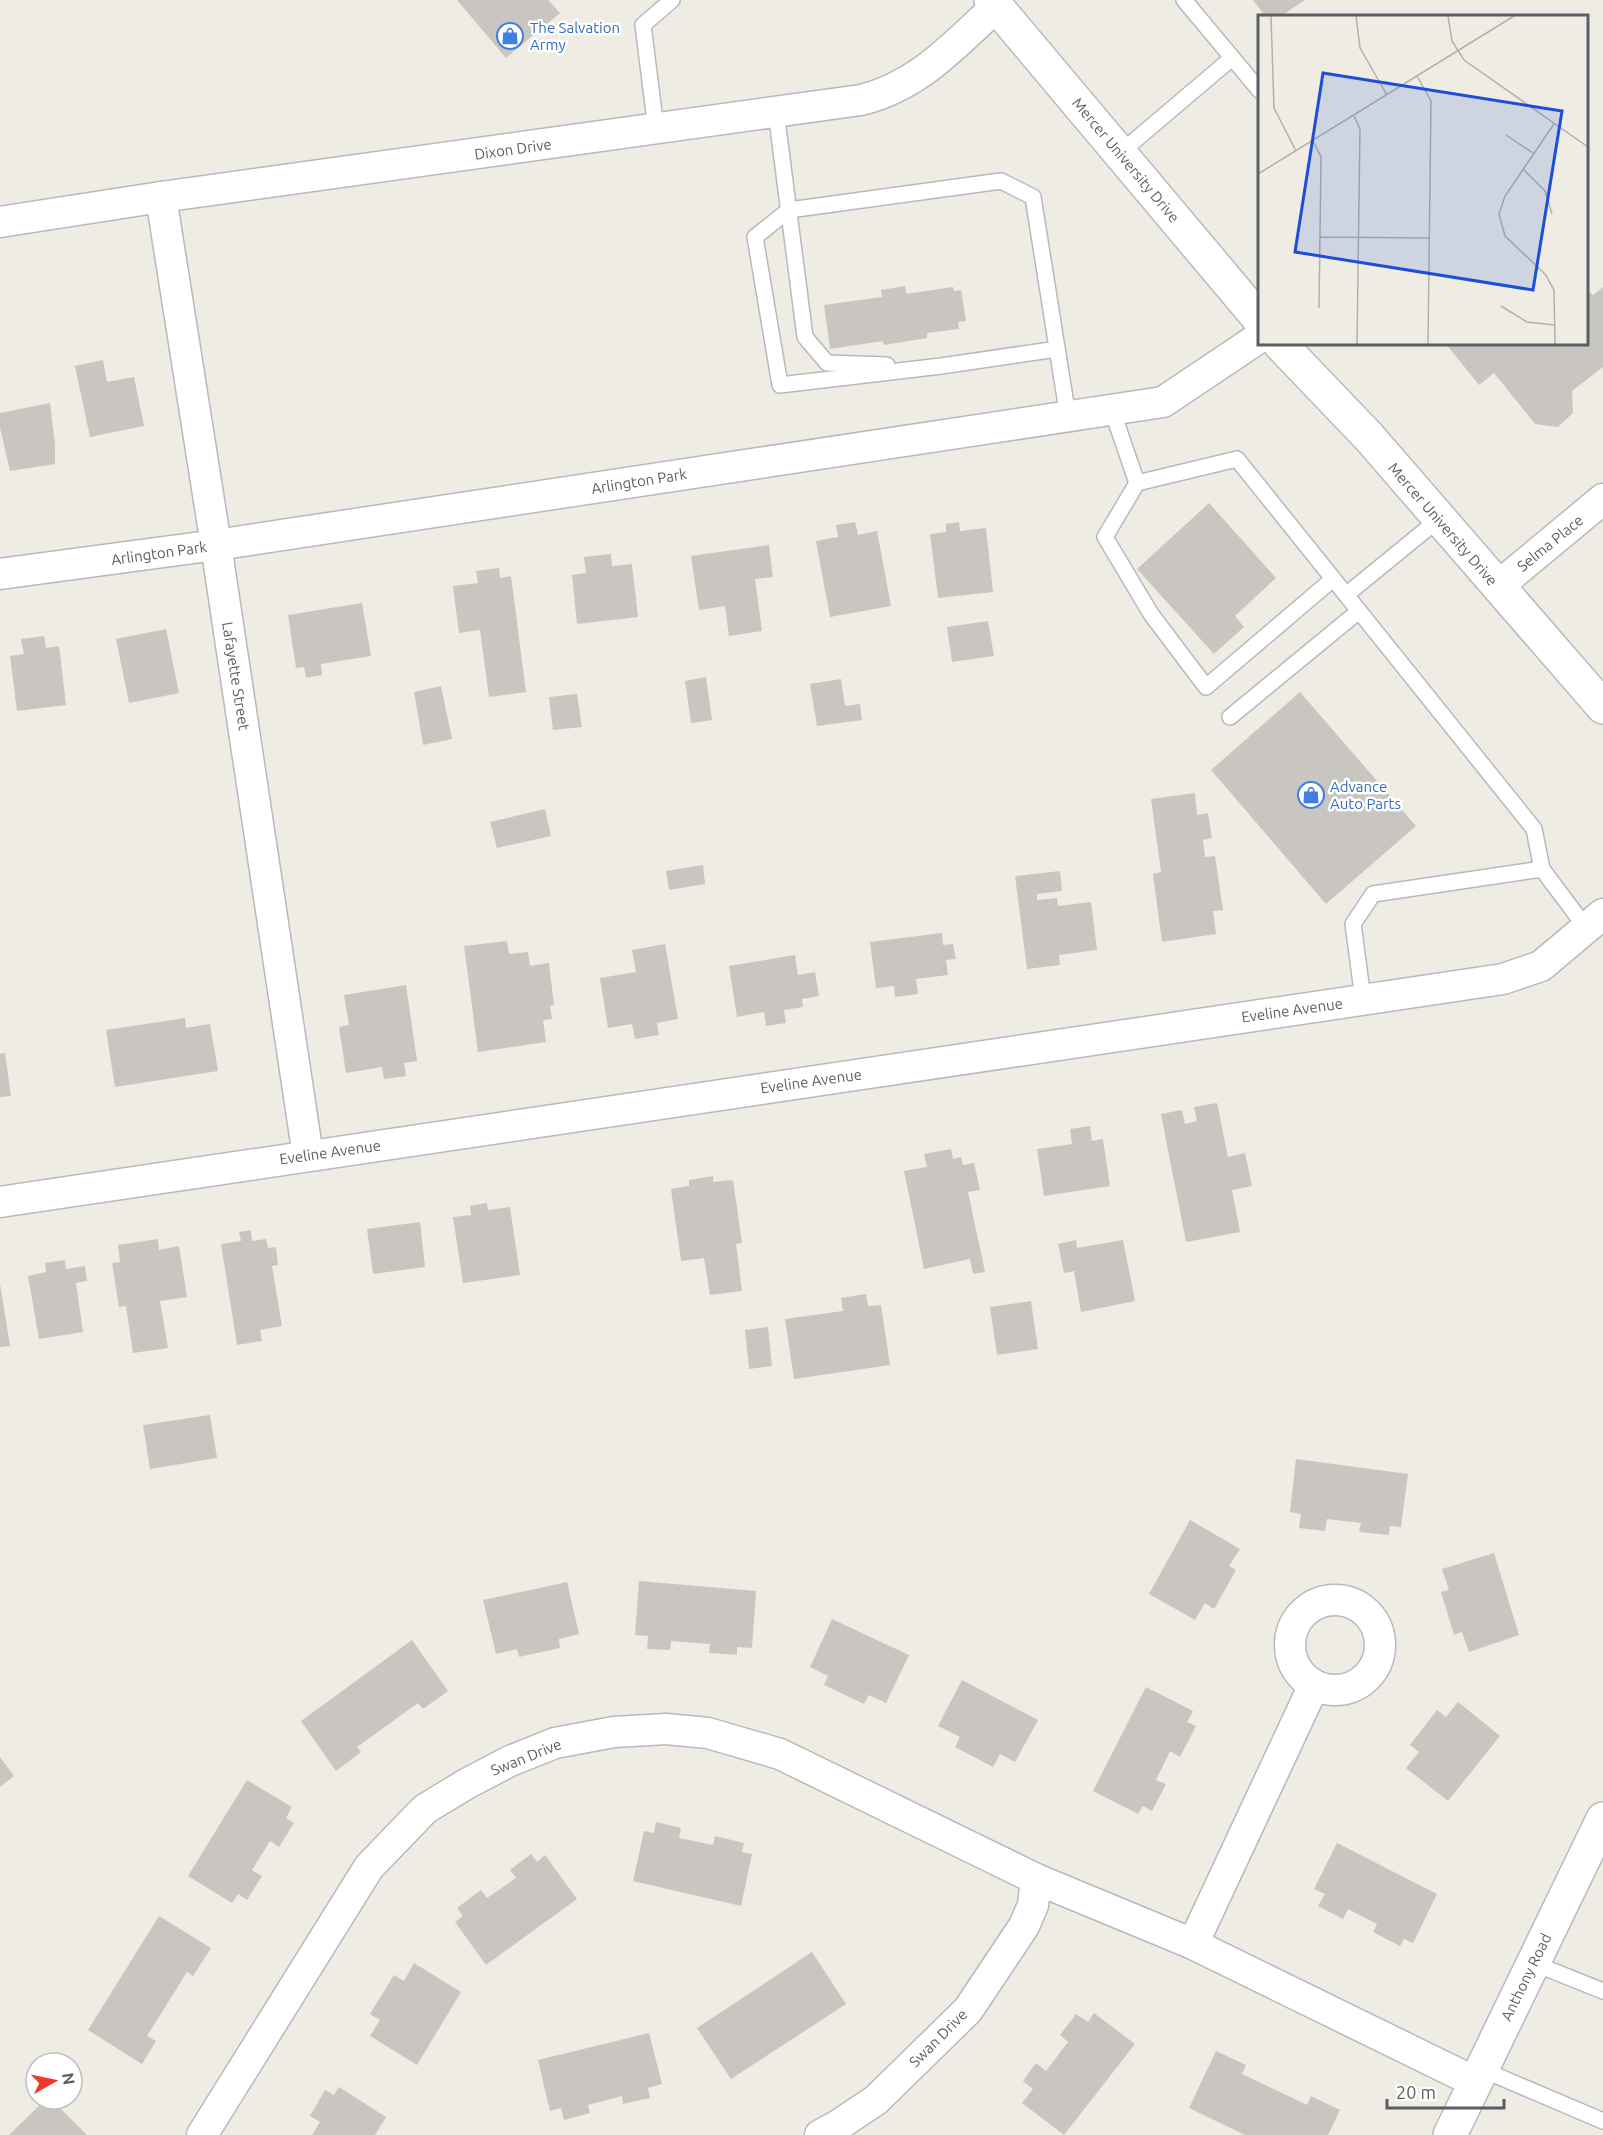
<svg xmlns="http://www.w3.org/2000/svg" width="1603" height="2135" font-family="Ubuntu,sans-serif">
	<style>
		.building { fill: #c9c6c1 }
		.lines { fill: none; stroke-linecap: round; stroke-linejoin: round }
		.lane-casing { stroke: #b6b9be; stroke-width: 18 }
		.street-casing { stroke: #b6b9be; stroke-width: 33 }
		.secondary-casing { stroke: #b7bac0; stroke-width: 36 }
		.lane { stroke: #fff; stroke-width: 15 }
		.street { stroke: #fff; stroke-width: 30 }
		.secondary { stroke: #fff; stroke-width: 33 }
		.labels { text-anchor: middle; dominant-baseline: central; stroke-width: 5; stroke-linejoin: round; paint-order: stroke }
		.shop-label { font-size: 15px; fill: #366cbe; stroke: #fff; text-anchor: start }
		.street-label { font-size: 15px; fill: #5b5f65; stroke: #fff }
		.inset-road { fill: none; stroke: #b0b0ad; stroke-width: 1.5 }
		.view { fill: #1d4ed8; fill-opacity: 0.15; stroke: #1d4ed8; stroke-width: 3 }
		.inset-edge { fill: none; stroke: #5b5f65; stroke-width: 3 }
	</style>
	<rect width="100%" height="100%" fill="#efece3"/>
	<g class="building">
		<path d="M457 0H548L560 13 506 58Z"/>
		<path d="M1253 0H1305L1281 16H1265Z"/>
		<path d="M905 286 906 294 953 287 954 291 961 290 966 321 958 322 959 329 927 333V338L884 345 883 341 830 349 824 305 882 297 881 290Z"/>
		<path d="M1603 287V367L1572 391 1573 413 1558 427 1535 424 1494 373 1479 385 1446 344H1586V288L1593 295Z"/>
		<path d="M103 360 107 382 134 377 144 426 90 437 75 366Z"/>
		<path d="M50 403 55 444V464L10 471 0 428V413Z"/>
		<path d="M1209 503 1276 578 1235 616 1244 627 1214 654 1137 569Z"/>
		<path d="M855 522 858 535 877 531 891 606 830 617 816 541 838 537 836 525Z"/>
		<path d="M959 522 960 531 986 528 993 592 938 598 930 534 946 532V524Z"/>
		<path d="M769 545 773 577 755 579 762 631 729 636 725 606 699 610 691 556Z"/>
		<path d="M611 554 612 566 632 564 638 617 577 624 572 575 586 573 584 557Z"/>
		<path d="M499 568 500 578 511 576 526 692 489 697 480 630 459 633 453 586 478 583 476 571Z"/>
		<path d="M362 603 371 656 321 664 322 675 306 678 304 667 296 668 288 615Z"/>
		<path d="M988 621 994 656 952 662 947 627Z"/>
		<path d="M166 629 179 693 129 703 116 639Z"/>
		<path d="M44 636 46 648 59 646 66 705 17 711 10 656 24 654 21 639Z"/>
		<path d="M706 677 712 720 691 723 685 681Z"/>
		<path d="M841 679 845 706 860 704 862 720 817 726 810 684Z"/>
		<path d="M441 686 452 739 423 745 414 692Z"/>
		<path d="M1300 692 1416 826 1326 904 1211 770Z"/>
		<path d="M577 694 582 727 553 730 549 697Z"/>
		<path d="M1195 793 1197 815 1208 813 1212 838 1203 840 1205 857 1215 856 1223 910 1213 911 1216 934 1162 942 1153 874 1161 872 1151 799Z"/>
		<path d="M545 809 551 836 497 848 490 822Z"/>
		<path d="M703 865 705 884 669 890 666 871Z"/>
		<path d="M1060 871 1062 891 1037 894V900L1057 898 1058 906 1091 902 1097 950 1059 955 1060 965 1027 969 1015 876Z"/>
		<path d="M942 933 943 945 953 944 956 959 946 960 948 975 916 979 918 994 895 997 894 986 876 988 870 942Z"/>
		<path d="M507 941 509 954 528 952 530 966 549 963 554 1005 550 1006 552 1019 543 1020 546 1042 478 1052 464 946Z"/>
		<path d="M665 944 678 1019 657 1023 659 1035 635 1039 632 1024 608 1028 600 978 636 972 632 950Z"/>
		<path d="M795 955 798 975 815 972 819 996 802 999 803 1007 784 1010 786 1023 766 1026 764 1012 737 1017 729 966Z"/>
		<path d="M406 985 417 1061 404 1063 406 1076 384 1079 382 1067 346 1073 339 1027 349 1025 344 995Z"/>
		<path d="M185 1018 186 1028 210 1024 218 1071 115 1087 106 1030Z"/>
		<path d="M5 1053 11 1096 0 1097V1054Z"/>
		<path d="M1217 1103 1228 1157 1245 1153 1252 1186 1232 1190 1240 1232 1186 1242 1161 1114 1182 1110 1185 1124 1197 1121 1194 1107Z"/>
		<path d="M1090 1126 1092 1141 1103 1139 1110 1186 1044 1196 1037 1149 1072 1144 1070 1129Z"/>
		<path d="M951 1149 953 1159 961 1157 963 1165 974 1163 980 1190 968 1192 985 1272 973 1274 970 1259 924 1269 904 1171 927 1167 924 1154Z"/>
		<path d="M713 1176V1182L733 1180 742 1243 736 1244 742 1291 710 1295 704 1258 681 1261 671 1189 689 1186V1180Z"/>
		<path d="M487 1203 488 1210 510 1207 520 1275 463 1283 453 1217 471 1215 470 1206Z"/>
		<path d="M420 1222 425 1267 373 1274 367 1229Z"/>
		<path d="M251 1230 252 1241 266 1239 268 1248 276 1247 278 1265 272 1266 282 1326 260 1330 262 1341 237 1345 221 1244 241 1241 239 1232Z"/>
		<path d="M158 1239 159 1250 179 1246 187 1297 160 1301 168 1348 133 1353 126 1306 119 1307 112 1263 120 1262 118 1245Z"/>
		<path d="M1076 1240 1077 1248 1123 1240 1135 1301 1081 1312 1074 1271 1064 1273 1058 1244Z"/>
		<path d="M65 1260 66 1269 85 1266 87 1281 76 1283 83 1332 39 1339 28 1276 46 1272 45 1263Z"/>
		<path d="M0 1284 10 1346 0 1347Z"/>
		<path d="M866 1294 868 1306 881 1305 890 1365 794 1379 785 1319 843 1311 841 1298Z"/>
		<path d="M1031 1301 1038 1349 997 1355 990 1307Z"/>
		<path d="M768 1327 772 1366 749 1369 745 1330Z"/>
		<path d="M210 1415 217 1458 150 1469 143 1425Z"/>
		<path d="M1296 1459 1408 1474 1401 1527 1390 1526 1389 1535 1359 1532 1361 1523 1327 1519 1325 1531 1299 1528 1301 1514 1290 1512Z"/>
		<path d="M1190 1520 1240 1549 1229 1566 1236 1570 1214 1609 1205 1603 1195 1620 1149 1594Z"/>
		<path d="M1494 1553 1519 1635 1469 1652 1462 1632 1454 1635 1441 1592 1449 1590 1442 1569Z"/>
		<path d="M639 1581 756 1591 752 1648 737 1647V1655L709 1653 710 1644 671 1641 670 1650 647 1649 648 1636 635 1635Z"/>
		<path d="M567 1582 579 1634 559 1639 560 1648 519 1657 517 1649 496 1654 483 1600Z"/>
		<path d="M832 1619 909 1655 886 1703 869 1695 864 1704 824 1685 828 1676 810 1667Z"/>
		<path d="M412 1640 448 1691 423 1709 418 1703 357 1747 361 1752 336 1771 301 1721Z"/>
		<path d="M962 1680 1038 1720 1015 1762 1000 1754 993 1767 955 1747 960 1737 938 1726Z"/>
		<path d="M1146 1687 1193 1711 1187 1722 1196 1726 1180 1757 1170 1751 1156 1780 1166 1784 1152 1811 1143 1806 1138 1814 1093 1791Z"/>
		<path d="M1458 1702 1500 1736 1448 1801 1406 1768 1419 1752 1410 1745 1437 1710 1446 1717Z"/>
		<path d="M0 1757 14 1776 0 1787Z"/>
		<path d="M247 1780 292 1807 286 1818 294 1823 279 1847 270 1841 252 1870 262 1876 247 1900 238 1894 232 1903 188 1876Z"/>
		<path d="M656 1822 681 1828 679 1838 713 1845 715 1836 744 1843 742 1852 752 1854 741 1906 633 1881 644 1831 654 1833Z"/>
		<path d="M1337 1843 1437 1894 1413 1943 1404 1939 1400 1946 1373 1932 1377 1924 1348 1909 1343 1919 1318 1906 1325 1894 1314 1889Z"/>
		<path d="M531 1854 537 1862 545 1855 577 1899 486 1965 455 1922 463 1916 457 1908 481 1890 487 1898 516 1878 510 1870Z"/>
		<path d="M159 1916 211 1948 193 1976 187 1972 147 2036 156 2041 142 2064 88 2030Z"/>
		<path d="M812 1952 846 2004 731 2079 697 2028Z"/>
		<path d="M414 1963 461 1992 417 2065 370 2036 380 2020 370 2014 394 1975 404 1981Z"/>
		<path d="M1094 2013 1135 2044 1064 2135 1022 2103 1033 2089 1023 2081 1036 2063 1046 2071 1068 2042 1060 2035 1076 2014 1088 2022Z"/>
		<path d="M649 2033 662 2084 648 2088 650 2098 623 2104 622 2096 588 2105 590 2113 564 2120 561 2108 550 2111 538 2060Z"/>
		<path d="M1216 2051 1246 2065 1242 2074 1307 2105 1311 2096 1340 2110 1328 2135H1245L1189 2108Z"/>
		<path d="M339 2087 386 2117 375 2135H312L320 2122 310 2116 325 2090 334 2095Z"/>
		<path d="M46 2099H51L87 2135H9Z"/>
	</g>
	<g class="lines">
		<defs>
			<g id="lane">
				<path d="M1184 0 1260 91"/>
				<path d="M776 112 805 337 827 363 887 365"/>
				<path d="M656 129 643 25 672 0"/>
				<path d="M1120 153 1232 58"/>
				<path d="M1057 349 941 366 780 385 755 237 789 210 1001 181 1033 197 1068 417"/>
				<path d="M1112 410 1137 483 1237 459 1534 829 1542 869 1587 929"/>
				<path d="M1137 483 1105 537 1151 614 1206 687 1333 579"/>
				<path d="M1346 595 1439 519"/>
				<path d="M1230 717 1359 611"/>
				<path d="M1363 999 1353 924 1373 894 1542 869"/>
				<path d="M1533 1963 1603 1991"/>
				<path d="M1481 2069 1603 2121"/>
			</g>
			<g id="street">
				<path d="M161 197 216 545 308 1156"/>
				<path d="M0 222 161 197 861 100C919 86 954 45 997 6"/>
				<path d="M0 574 216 545 1163 402 1260 337"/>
				<path d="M1497 587 1603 499"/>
				<path d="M0 1202 1503 979 1541 966 1603 914"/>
				<circle cx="1335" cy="1645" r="45"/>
				<path d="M1193 1944 1314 1685"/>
				<path d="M202 2135 369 1867 425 1809 468 1783 510 1761 555 1743 614 1732 666 1729 708 1733 780 1754 1036 1879 1193 1944 1475 2082"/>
				<path d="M820 2135 837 2126 876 2100 968 2010 1024 1926 1033 1905 1036 1879"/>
			</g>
			<g id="secondary">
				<path d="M991 0 1260 320"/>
				<path d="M1280 344 1369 437 1603 707"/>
				<path d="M1450 2135 1603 1819"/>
			</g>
		</defs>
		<use href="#lane" class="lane-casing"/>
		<use href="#street" class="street-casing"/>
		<use href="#secondary" class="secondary-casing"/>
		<use href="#lane" class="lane"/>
		<use href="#street" class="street"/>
		<use href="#secondary" class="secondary"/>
	</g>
	<defs>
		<symbol id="shop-ring" viewBox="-11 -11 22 22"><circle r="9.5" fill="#fff" stroke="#3f7fe0" stroke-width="1.5"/><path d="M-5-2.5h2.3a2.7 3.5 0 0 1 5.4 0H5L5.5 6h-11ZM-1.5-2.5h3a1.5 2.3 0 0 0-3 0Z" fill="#3f7fe0"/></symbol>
	</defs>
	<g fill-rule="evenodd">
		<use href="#shop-ring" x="495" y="21" width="30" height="30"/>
		<use href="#shop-ring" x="1296" y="780" width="30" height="30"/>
	</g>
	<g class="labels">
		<g class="shop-label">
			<text x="530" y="27">The Salvation<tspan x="530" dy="17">Army</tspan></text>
			<text x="1330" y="786">Advance<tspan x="1330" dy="17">Auto Parts</tspan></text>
		</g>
		<g class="street-label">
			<text transform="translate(513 149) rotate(-8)">Dixon Drive</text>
			<text transform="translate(1126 160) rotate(50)">Mercer University Drive</text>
			<text transform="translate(639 481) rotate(-9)">Arlington Park</text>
			<text transform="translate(1443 524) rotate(49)">Mercer University Drive</text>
			<text transform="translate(1550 543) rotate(-39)">Selma Place</text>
			<text transform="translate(159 553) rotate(-8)">Arlington Park</text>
			<text transform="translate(236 676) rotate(81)">Lafayette Street</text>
			<text transform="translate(1292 1010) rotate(-8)">Eveline Avenue</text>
			<text transform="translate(811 1081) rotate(-8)">Eveline Avenue</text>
			<text transform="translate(330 1152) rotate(-8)">Eveline Avenue</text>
			<text transform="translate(526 1757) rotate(-22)">Swan Drive</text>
			<text transform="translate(1526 1977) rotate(-64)">Anthony Road</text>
			<text transform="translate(938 2038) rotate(-45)">Swan Drive</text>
		</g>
	</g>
	<g transform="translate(1258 15)">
		<rect width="330" height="330" fill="#efece3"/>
		<path class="inset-road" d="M13 1 16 93 38 136M98 1 102 33 129 80M190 1 194 26 206 45 330 132M159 61 173 86 170 329M96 101 102 114 99 329M296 109 247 181 241 199 247 221 287 259 296 275 297 329M248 120 275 138M55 126 63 142 61 293M265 154 287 176 294 199M0 159 256 1M62 222 171 223M243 291 269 307 297 310"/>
		<path class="view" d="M65 58 304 96 275 275 37 237Z"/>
		<rect width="330" height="330" class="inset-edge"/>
	</g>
	<g transform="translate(54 2081) rotate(81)"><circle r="28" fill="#ffffff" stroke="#bdbfc1" stroke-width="1.5"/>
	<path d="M0-4.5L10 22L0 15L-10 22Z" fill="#ed3a2b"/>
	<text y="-9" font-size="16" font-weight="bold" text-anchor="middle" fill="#5b5f65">N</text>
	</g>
	<path d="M1387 2099v9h117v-9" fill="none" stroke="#5b5f65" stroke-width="3"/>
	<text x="1396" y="2099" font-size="18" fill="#5b5f65" stroke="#ffffff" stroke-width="4.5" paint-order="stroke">20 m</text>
</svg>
